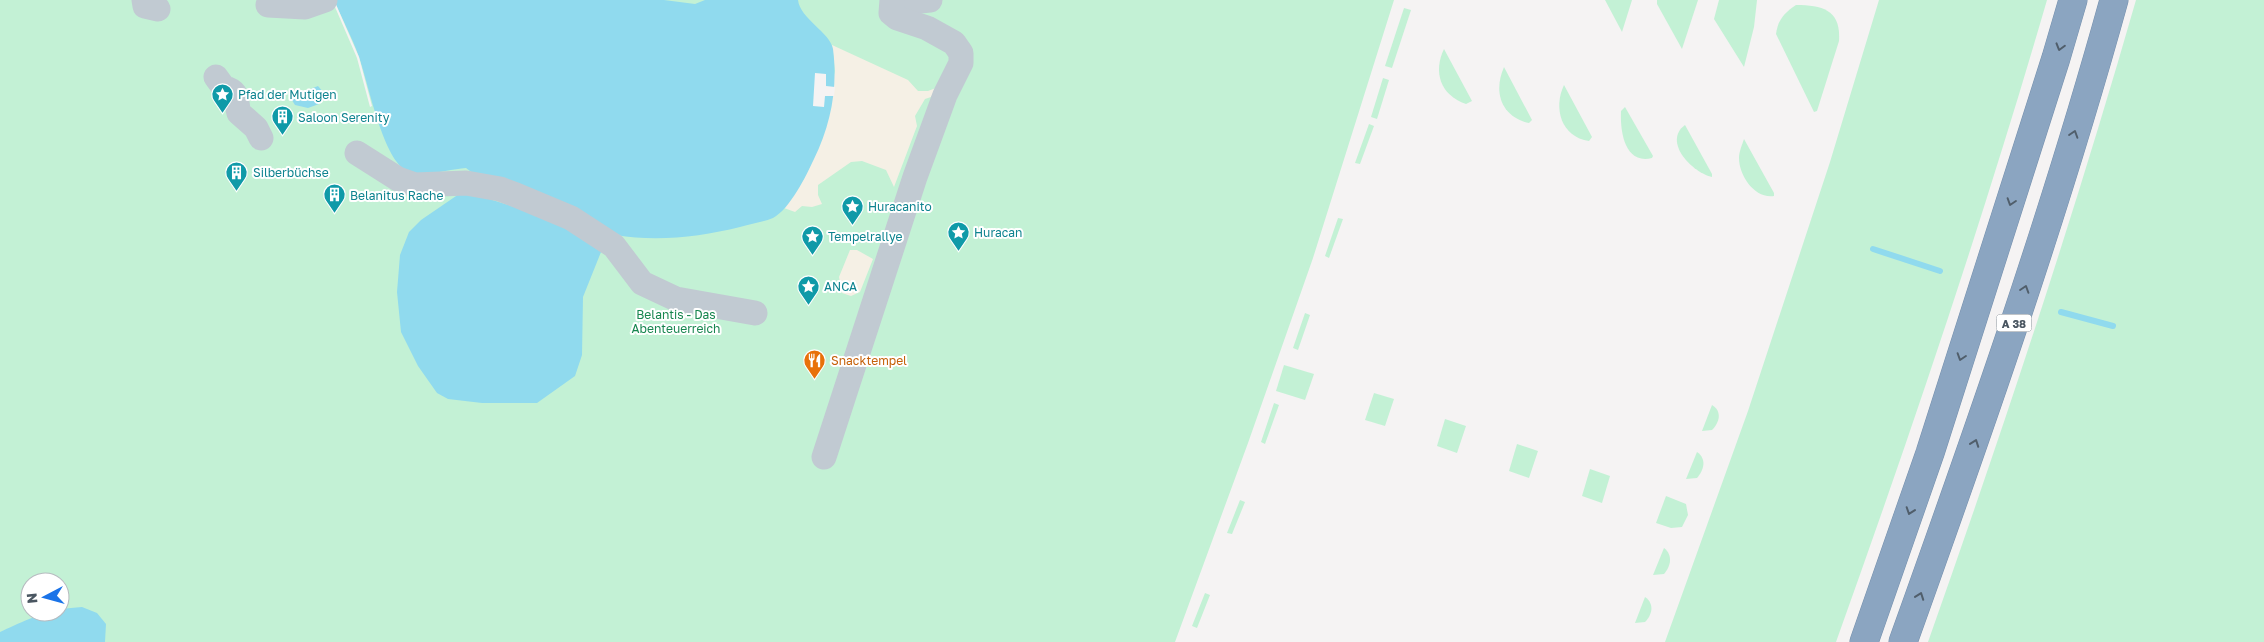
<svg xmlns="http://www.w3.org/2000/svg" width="2264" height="642" font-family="'Golos Text',sans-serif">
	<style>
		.green { fill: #c3f1d5; fill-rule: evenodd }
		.sand { fill: #f5f0e5 }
		.water { fill: #90daee }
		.pier { fill: #f5f3f3 }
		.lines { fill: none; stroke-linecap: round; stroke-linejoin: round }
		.stream { stroke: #90daee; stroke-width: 6 }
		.highway-casing { stroke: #7690ad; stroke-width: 29 }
		.street { stroke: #c1cad2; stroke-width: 25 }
		.highway { stroke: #8ba5c1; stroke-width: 28 }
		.oneway { stroke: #505e6b }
		.labels { text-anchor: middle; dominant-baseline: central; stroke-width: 4; stroke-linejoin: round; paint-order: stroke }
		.shield { fill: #fff; stroke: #808990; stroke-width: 1 }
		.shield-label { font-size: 11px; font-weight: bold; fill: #4a5661 }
		.culture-label { font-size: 12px; fill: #0d838f; stroke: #fff; text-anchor: start }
		.park-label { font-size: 12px; fill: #17864f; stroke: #fff }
		.food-label { font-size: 12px; fill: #c56008; stroke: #fff; text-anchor: start }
	</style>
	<rect width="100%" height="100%" fill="#f5f3f3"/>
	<g class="green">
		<path d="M0 0H1394L1313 258 1248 443 1175 642H0ZM30 582H60V612H30Z"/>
		<path d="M1605 0H1632L1622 32Z"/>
		<path d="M1657 0H1698L1682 49 1657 4Z"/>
		<path d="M1719 0H1757L1754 27 1744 67 1714 19Z"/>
		<path d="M1879 0H2047C1984 217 1912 430 1836 642H1665L1748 411 1830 162Z"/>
		<path d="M2136 0H2264V642H1928C2003 430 2074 216 2136 0Z"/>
		<path d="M1796 5C1824 5 1841 11 1839 41L1817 111 1814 112 1776 34C1778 20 1784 13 1796 5Z"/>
		<path d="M1404 8 1411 10 1392 68 1385 66Z"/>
		<path d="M1444 49 1472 101 1466 104C1440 95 1433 72 1444 49Z"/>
		<path d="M1504 67 1532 120 1529 123C1501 117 1493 92 1504 67Z"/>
		<path d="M1383 78 1389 80 1377 119 1371 117Z"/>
		<path d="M1564 85 1592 137 1589 141C1561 137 1553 108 1564 85Z"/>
		<path d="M1625 107 1653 156 1652 158C1624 165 1620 130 1621 111Z"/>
		<path d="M1369 124 1374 126 1360 164 1355 163Z"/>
		<path d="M1685 125 1712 174V177C1693 173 1662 142 1685 125Z"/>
		<path d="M1744 139 1774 193V196C1755 199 1739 176 1739 158 1739 152 1742 145 1744 139Z"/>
		<path d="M1338 218 1343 219 1329 258 1325 256Z"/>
		<path d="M1305 313 1310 315 1298 350 1293 348Z"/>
		<path d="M1284 365 1314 374 1305 400 1276 391Z"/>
		<path d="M1374 393 1394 399 1385 426 1365 420Z"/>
		<path d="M1274 403 1279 405 1265 444 1261 442Z"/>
		<path d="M1712 405C1722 411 1720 422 1712 430L1702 431Z"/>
		<path d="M1445 419 1466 426 1457 453 1437 446Z"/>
		<path d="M1517 444 1538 451 1529 478 1509 471Z"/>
		<path d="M1697 452C1707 459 1704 470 1697 478L1686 479Z"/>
		<path d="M1590 469 1610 476 1602 503 1582 496Z"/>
		<path d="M1666 496 1686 504 1688 515 1682 527 1671 528 1656 523Z"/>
		<path d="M1240 500 1245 502 1232 534 1227 533Z"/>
		<path d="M1664 548C1673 555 1671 566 1664 574L1653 575Z"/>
		<path d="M1205 593 1210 595 1197 628 1192 626Z"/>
		<path d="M1645 597C1655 604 1652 615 1645 622L1635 623Z"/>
	</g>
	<g class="sand">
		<path d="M832 45 908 80 918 91H928L936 88 931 97 925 99 915 116 917 126 894 187 886 170 862 161 851 162 818 185V195L822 204 812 207 802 206 795 212 784 208 804 179 835 71Z"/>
		<path d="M850 250H857L873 259 860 292 851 296 842 293 839 277Z"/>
	</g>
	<g class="water">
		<path d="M334 0H664L695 4 705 0H798C800 19 830 32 833 49 838 88 831 124 814 159 806 176 790 209 773 218 763 222 750 224 740 227 700 237 656 242 616 235 597 232 578 227 560 222L601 252 583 297 582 355 575 376 537 403H482L448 399 437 393 418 366 401 332 397 292 400 255 409 232 421 220 459 194H473L518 208 466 168C449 169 421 179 405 170 382 155 368 82 359 57 352 37 342 19 334 0Z"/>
		<path d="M318 86 323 92 319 104 308 108 295 105 290 97Z"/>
		<path d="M82 607 97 613 106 624 105 642H0V632C18 624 40 612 60 612V609Z"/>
	</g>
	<g class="pier">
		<path d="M332 0H334L359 57 372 106 370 107 357 58Z"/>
		<path d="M815 73 826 74V86L835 87 834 96H825L824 107 813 106Z"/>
	</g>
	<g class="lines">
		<g class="stream">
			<path d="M1873 249 1940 271"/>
			<path d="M2061 312 2113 326"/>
		</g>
		<defs>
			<g id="highway">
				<path d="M1864 642 1930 453 2056 58 2073 0"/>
				<path d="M1903 642C1979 430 2054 217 2114 0"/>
			</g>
		</defs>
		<use href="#highway" class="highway-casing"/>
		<g class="street">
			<path d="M144 0 145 6 158 9"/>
			<path d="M907 0 910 2 930 0"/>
			<path d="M268 5 305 7 325 0"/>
			<path d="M216 77 224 88C240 91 235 101 239 113L256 128 261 138"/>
			<path d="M357 153 398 179 415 185 466 183 500 189 516 195 571 218 614 246 642 283 676 299 755 313"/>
			<path d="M824 457 915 177 945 95 961 63V53L954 43 927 28 897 18 891 13 892 0"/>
		</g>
		<use href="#highway" class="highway"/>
	</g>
	<defs><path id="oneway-chevron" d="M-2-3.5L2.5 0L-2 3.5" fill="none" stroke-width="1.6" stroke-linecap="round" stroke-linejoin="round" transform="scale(1.25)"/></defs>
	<g class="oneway">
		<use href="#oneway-chevron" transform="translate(2060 47) rotate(106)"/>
		<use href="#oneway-chevron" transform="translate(2074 134) rotate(-72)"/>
		<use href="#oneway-chevron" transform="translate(2011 202) rotate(108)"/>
		<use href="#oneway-chevron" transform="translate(2025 289) rotate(-72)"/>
		<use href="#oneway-chevron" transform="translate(1961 357) rotate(108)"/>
		<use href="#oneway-chevron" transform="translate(1975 443) rotate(-70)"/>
		<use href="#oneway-chevron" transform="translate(1910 511) rotate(109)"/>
		<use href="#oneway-chevron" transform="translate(1920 596) rotate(-70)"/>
	</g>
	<defs>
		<symbol id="sight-pin" viewBox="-11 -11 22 30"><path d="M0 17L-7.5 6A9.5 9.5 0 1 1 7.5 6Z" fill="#0f9aa8" stroke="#fff"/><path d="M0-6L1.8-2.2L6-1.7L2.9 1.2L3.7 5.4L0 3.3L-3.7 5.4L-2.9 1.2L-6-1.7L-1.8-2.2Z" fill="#fff"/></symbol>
		<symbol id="building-pin" viewBox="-11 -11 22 30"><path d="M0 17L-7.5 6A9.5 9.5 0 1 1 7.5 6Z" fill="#0f9aa8" stroke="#fff"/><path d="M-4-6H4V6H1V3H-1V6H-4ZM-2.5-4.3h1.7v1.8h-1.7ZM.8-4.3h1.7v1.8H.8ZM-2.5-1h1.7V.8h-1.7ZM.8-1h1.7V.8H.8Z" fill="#fff"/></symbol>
		<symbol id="restaurant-pin" viewBox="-11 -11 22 30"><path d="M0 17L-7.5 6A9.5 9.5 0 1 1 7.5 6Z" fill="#e8710a" stroke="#fff"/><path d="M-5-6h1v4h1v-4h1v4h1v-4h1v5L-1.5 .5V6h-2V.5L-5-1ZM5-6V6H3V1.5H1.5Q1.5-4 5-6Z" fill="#fff"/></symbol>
	</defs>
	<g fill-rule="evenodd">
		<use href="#sight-pin" x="210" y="82" width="25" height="34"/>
		<use href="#building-pin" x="270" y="104" width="25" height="34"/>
		<use href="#building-pin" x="224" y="160" width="25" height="34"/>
		<use href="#building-pin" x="322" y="182" width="25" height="34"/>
		<use href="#sight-pin" x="840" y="194" width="25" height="34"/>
		<use href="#sight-pin" x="946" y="220" width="25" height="34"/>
		<use href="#sight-pin" x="800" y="224" width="25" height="34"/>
		<use href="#sight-pin" x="796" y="274" width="25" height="34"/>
		<use href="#restaurant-pin" x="802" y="348" width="25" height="34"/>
	</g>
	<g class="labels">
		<rect class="shield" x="1996.5" y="314.5" width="35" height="17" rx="4"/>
		<g class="shield-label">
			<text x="2014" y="323">A 38</text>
		</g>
		<g class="culture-label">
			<text x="238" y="94">Pfad der Mutigen</text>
			<text x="298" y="117">Saloon Serenity</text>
			<text x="253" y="172">Silberbüchse</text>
			<text x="350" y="195">Belanitus Rache</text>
			<text x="868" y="206">Huracanito</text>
			<text x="974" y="232">Huracan</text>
			<text x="828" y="236">Tempelrallye</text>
			<text x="824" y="286">ANCA</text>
		</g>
		<g class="park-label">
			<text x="676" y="314">Belantis - Das<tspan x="676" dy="14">Abenteuerreich</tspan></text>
		</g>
		<g class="food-label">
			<text x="831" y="360">Snacktempel</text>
		</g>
	</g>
	<g transform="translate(45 597) rotate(264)"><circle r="24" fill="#ffffff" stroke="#b7bbc0"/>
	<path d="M0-4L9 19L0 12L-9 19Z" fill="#1a73e8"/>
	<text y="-8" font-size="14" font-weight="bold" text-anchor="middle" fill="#4a5661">N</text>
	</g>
</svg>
